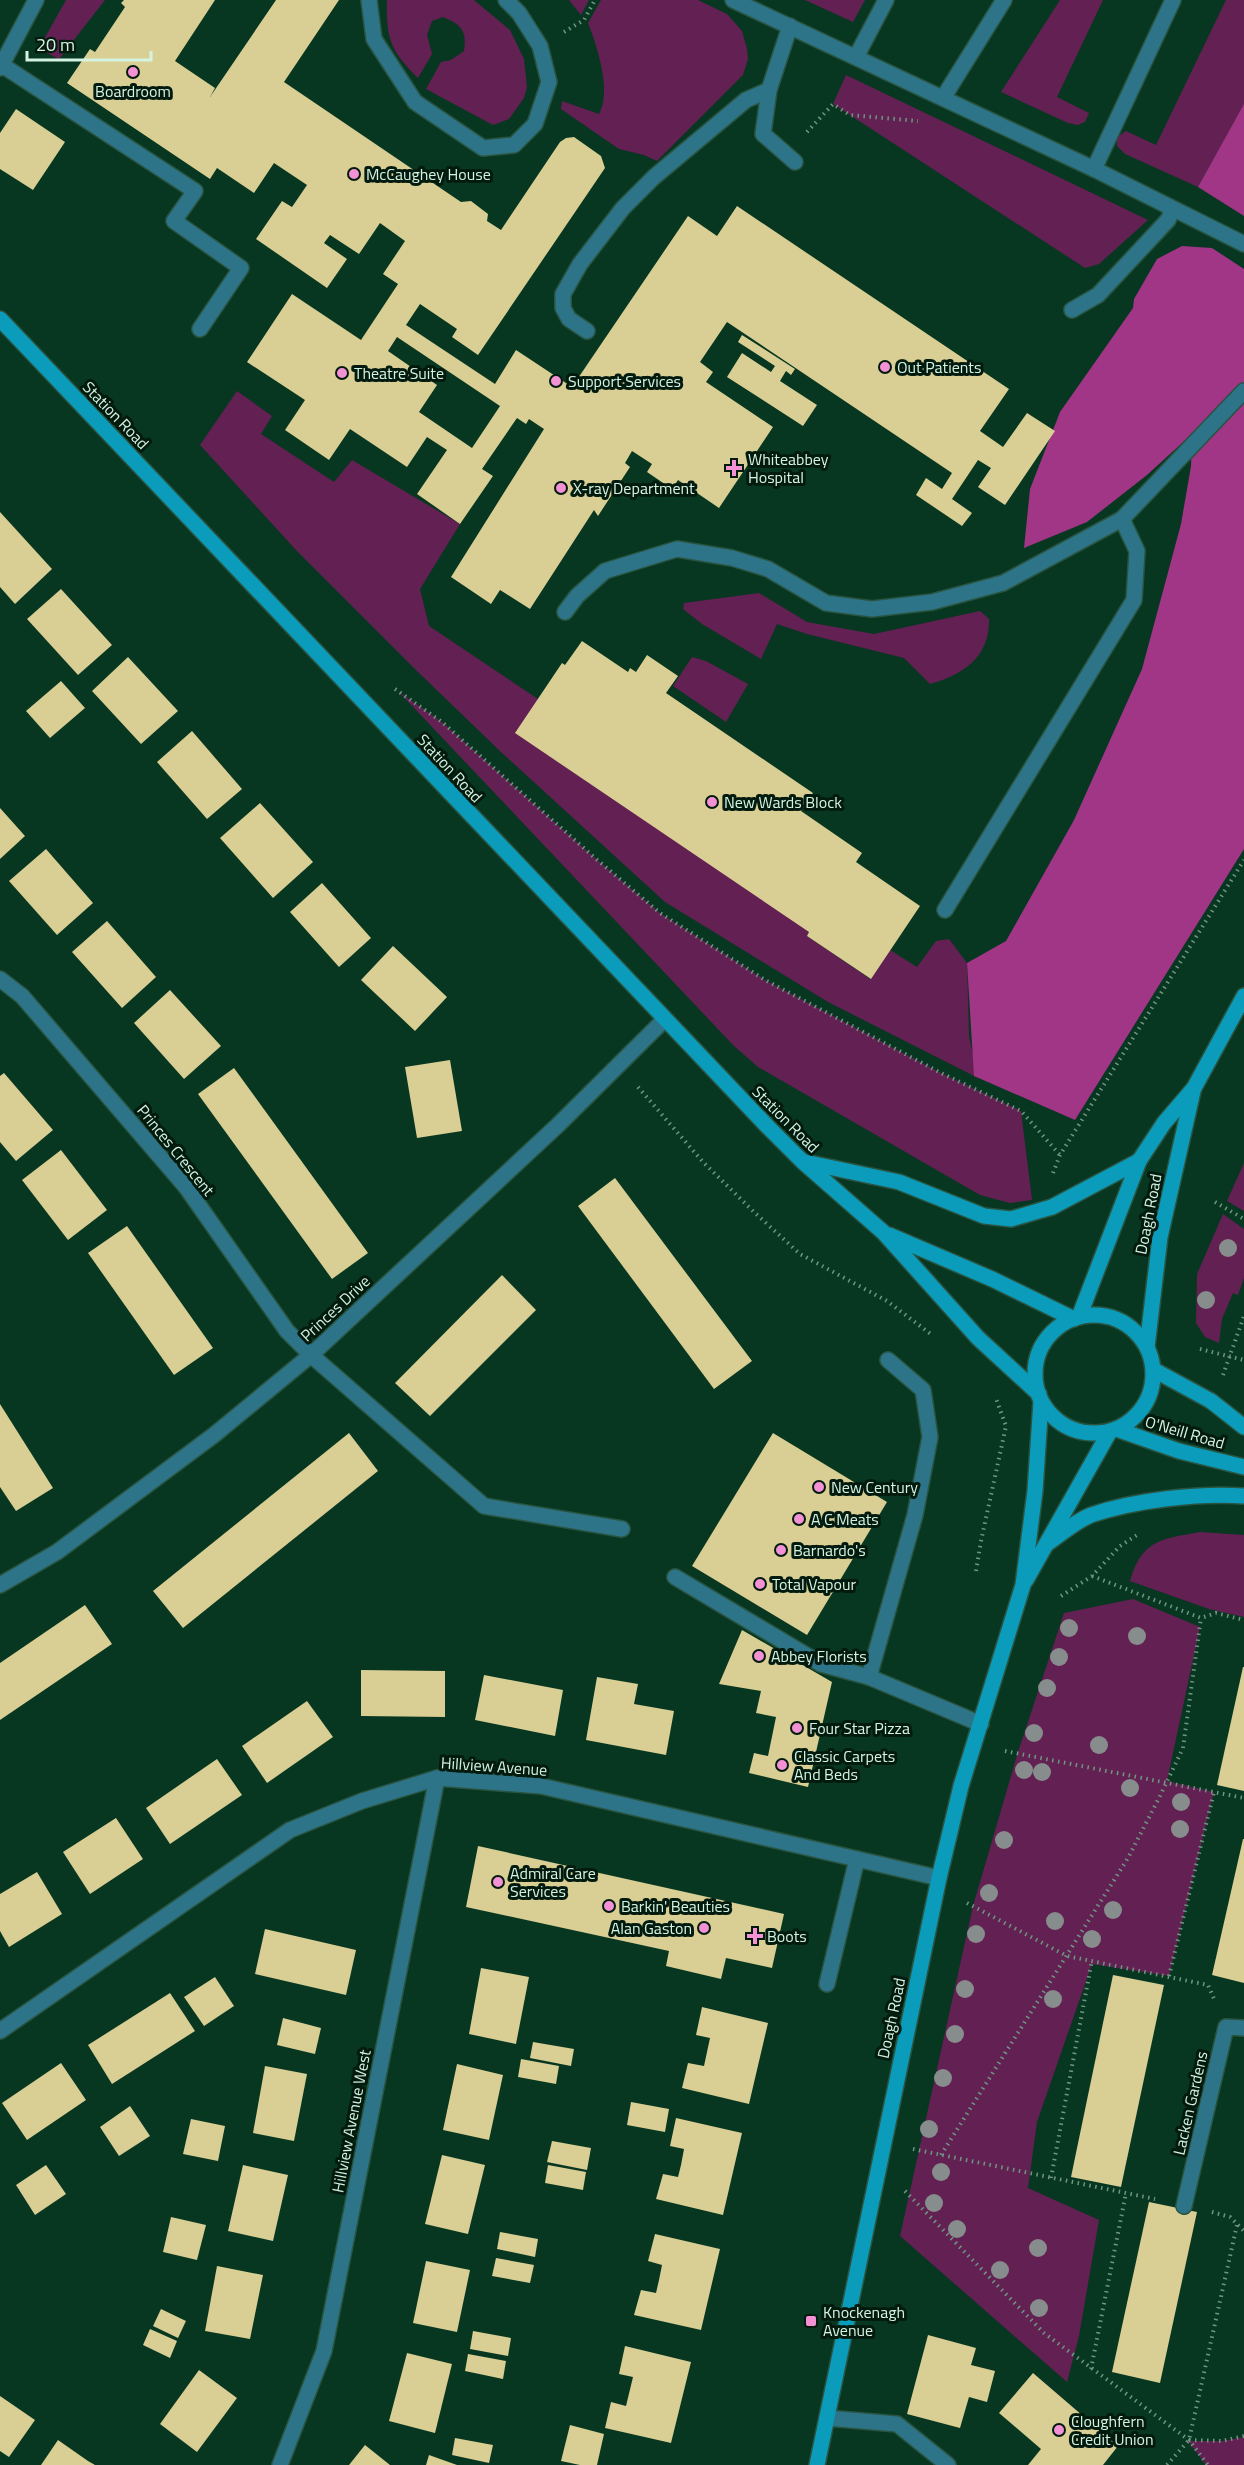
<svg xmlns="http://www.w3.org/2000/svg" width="1244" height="2465" font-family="'Titillium Web',sans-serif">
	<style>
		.green { fill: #632052 }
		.forest { fill: #a13586 }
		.building { fill: #d9ce93; fill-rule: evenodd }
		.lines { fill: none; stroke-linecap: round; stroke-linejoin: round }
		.lane-casing { stroke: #285440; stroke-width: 18 }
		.street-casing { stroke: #285440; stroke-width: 18 }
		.secondary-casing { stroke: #285440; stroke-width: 18 }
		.path { stroke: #6f9682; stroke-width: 4; stroke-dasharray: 1.5 4.5; stroke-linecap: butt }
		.lane { stroke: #2e7488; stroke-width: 15 }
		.street { stroke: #2e7488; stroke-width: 15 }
		.secondary { stroke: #0b9cbc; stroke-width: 15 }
		.tree { fill: #878c8d }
		.poi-dot { fill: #f391d5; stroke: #031a0f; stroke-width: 2 }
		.labels { text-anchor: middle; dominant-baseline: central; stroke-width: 6; stroke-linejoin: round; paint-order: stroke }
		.poi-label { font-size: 16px; fill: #d5f3e1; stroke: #031a0f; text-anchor: start }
		.street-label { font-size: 16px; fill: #d5f3e1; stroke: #031a0f }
	</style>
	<rect width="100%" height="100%" fill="#073621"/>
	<g class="green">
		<path d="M66 0H105L59 59 45 52 43 41Z"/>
		<path d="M387 0H474L510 30 524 59 527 87 524 98 509 119 493 125 426 89 441 62 451 60 464 51C467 31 462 25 443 17L432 21 427 35 432 54 418 78C390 50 386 39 387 0Z"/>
		<path d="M569 0H589L581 15Z"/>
		<path d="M601 0H698L727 14 742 31 747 49 748 59 743 75 657 161 644 155 619 149 561 109 562 101 599 114C612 91 597 46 588 23Z"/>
		<path d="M805 0H865L853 22Z"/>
		<path d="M1060 0H1103L1057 97 1089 113 1085 122 1078 125 1068 123 1001 92Z"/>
		<path d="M1226 0H1244V105L1198 187 1125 154 1117 146V137L1126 131 1156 145Z"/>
		<path d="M846 75 1148 220 1099 264 1085 268 833 104Z"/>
		<path d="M237 391 272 416 261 434 334 482 352 460 460 524 420 589 429 626 538 699 809 932 807 936 870 979 890 950 917 967 936 941 949 939 967 963 969 1036 978 1078 828 1002 665 902 501 752 418 672 296 550 200 445Z"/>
		<path d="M759 593 807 622 874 634 980 611 989 619C990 657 963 675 930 684L904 658 807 634 777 624 761 659 702 624 683 609 684 603Z"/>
		<path d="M692 657 706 661 748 684 726 722 673 686Z"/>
		<path d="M398 691 442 722 595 858 660 913 765 980 941 1073 1021 1111 1032 1200 1010 1203 980 1195 758 1067 734 1046Z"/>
		<path d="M1244 1163V1211L1227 1201Z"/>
		<path d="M1223 1214 1244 1229V1278L1238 1295 1233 1293 1222 1319 1219 1343 1205 1337 1196 1323 1197 1274Z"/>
		<path d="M1200 1532 1244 1535V1617L1209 1609 1130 1581C1142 1539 1162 1539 1200 1532Z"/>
		<path d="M1133 1599 1200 1627 1167 1781 1214 1792 1169 1976 1092 1964 1037 2122 1028 2188 1099 2220 1079 2336 1067 2382 900 2236 973 1906 1018 1752 1064 1613Z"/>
		<path d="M1244 2437V2465H1206L1188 2441H1222Z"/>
	</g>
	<g class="forest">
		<path d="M1244 104V216L1198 187Z"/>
		<path d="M1182 246 1212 248 1244 269V849L1075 1120 974 1076 967 963 1006 941 1074 820 1142 669 1181 524 1191 466 1192 434 1147 475 1087 522 1024 548 1030 489 1060 412 1133 308 1134 299 1157 259Z"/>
	</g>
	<g class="building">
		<path d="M124 0H215L175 61 215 88 210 97 276 0H339L284 82 461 202 471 201 488 214 487 221 501 230 560 142 566 138 574 137 601 156 605 168 478 355 452 337 457 329 420 304 406 325 495 384 516 350 572 387 688 216 717 236 737 206 1009 389 980 431 1003 447 1027 413 1055 431 1005 505 978 487 991 468 978 460 952 499 972 513 962 526 916 495 926 478 942 489 952 473 727 322 700 362 713 372 706 382 773 427 719 508 678 480 672 489 647 472 652 464 632 451 625 463 630 467 598 516 594 510 530 609 500 590 491 604 451 577 544 429 529 419 526 424 517 418 482 469 493 476 460 524 417 494 447 450 427 437 407 467 350 429 329 460 285 430 305 400 247 362 292 294 361 340 398 284 383 274 405 241 380 223 359 254 330 235 324 243 347 259 327 288 256 239 282 201 292 207 307 185 274 163 254 193 217 168 210 179 67 83 90 49 95 52 125 7 121 3ZM397 337 500 406 472 448 419 412 437 385 388 351Z"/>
		<path d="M16 109 65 142 33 190 0 169V133Z"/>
		<path d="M742 335 795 369 791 375 786 371 780 381 817 405 803 426 727 377 742 353 771 372 775 366 738 342Z"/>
		<path d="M0 512 52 569 15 604 0 587Z"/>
		<path d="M61 589 112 645 78 675 27 619Z"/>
		<path d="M582 641 628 672 630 668 636 672 647 655 678 676 666 693 813 793 801 811 862 853 856 862 920 906 871 979 807 936 809 932 515 733 562 663 565 665Z"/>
		<path d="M128 657 178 711 141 744 92 691Z"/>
		<path d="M61 681 85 708 50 738 26 711Z"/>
		<path d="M192 731 242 789 207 819 157 762Z"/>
		<path d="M260 803 313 862 273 898 220 838Z"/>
		<path d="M0 808 25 836 0 859Z"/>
		<path d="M46 849 93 903 57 935 9 881Z"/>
		<path d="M322 883 371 938 339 967 290 912Z"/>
		<path d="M107 921 156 977 122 1008 72 952Z"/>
		<path d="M393 946 447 997 415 1031 361 980Z"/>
		<path d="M170 990 221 1046 184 1079 134 1023Z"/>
		<path d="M450 1060 462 1131 417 1138 405 1067Z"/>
		<path d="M234 1068 368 1253 332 1279 198 1094Z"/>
		<path d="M4 1073 53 1130 16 1161 0 1142V1076Z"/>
		<path d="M61 1150 107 1210 68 1240 22 1180Z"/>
		<path d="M615 1178 752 1361 714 1389 578 1206Z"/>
		<path d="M127 1226 213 1348 174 1375 88 1253Z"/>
		<path d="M502 1275 536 1310 430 1416 395 1383Z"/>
		<path d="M0 1404 53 1488 16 1511 0 1487Z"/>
		<path d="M349 1433 378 1471 183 1628 153 1591Z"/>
		<path d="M773 1433 887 1502 807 1635 692 1566Z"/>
		<path d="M85 1605 112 1644 0 1720V1663Z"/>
		<path d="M742 1630 832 1682 808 1787 749 1773 754 1753 768 1756 776 1717 756 1713 761 1691 719 1684Z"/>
		<path d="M1243 1667H1244V1791L1217 1785Z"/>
		<path d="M361 1670 445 1671V1717L361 1716Z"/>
		<path d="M484 1675 563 1690 555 1736 475 1720Z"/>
		<path d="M597 1677 638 1684 634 1704 674 1711 666 1755 586 1740Z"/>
		<path d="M307 1701 333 1737 267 1783 242 1746Z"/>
		<path d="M217 1759 242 1795 170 1844 146 1808Z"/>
		<path d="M116 1818 143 1859 90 1894 63 1852Z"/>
		<path d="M1243 1839H1244V1983L1212 1975Z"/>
		<path d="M478 1846 784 1914 772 1968 726 1958 721 1979 666 1966 669 1951 466 1907Z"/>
		<path d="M37 1872 62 1914 9 1947 0 1931V1894Z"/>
		<path d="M265 1929 356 1950 346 1995 255 1974Z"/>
		<path d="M481 1968 529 1977 516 2044 469 2034Z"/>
		<path d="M1113 1975 1164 1985 1121 2187 1071 2177Z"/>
		<path d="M215 1977 234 2006 204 2026 184 1997Z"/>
		<path d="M170 1993 195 2031 112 2084 88 2045Z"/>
		<path d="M702 2007 768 2023 749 2104 682 2088 688 2063 704 2066 710 2038 696 2035Z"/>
		<path d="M283 2018 321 2028 315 2054 277 2045Z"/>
		<path d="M533 2042 574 2049 571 2066 530 2058Z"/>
		<path d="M521 2059 559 2066 556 2084 518 2077Z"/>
		<path d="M61 2063 86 2100 27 2140 2 2103Z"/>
		<path d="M457 2064 503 2075 489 2140 443 2130Z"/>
		<path d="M265 2066 307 2074 294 2141 253 2133Z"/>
		<path d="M631 2102 669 2109 665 2132 627 2125Z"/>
		<path d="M130 2106 150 2136 119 2156 100 2127Z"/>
		<path d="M676 2118 742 2133 723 2215 656 2199 663 2174 678 2177 681 2165 684 2149 670 2146Z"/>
		<path d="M191 2119 225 2126 218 2161 183 2154Z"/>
		<path d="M552 2141 591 2148 587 2170 547 2162Z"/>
		<path d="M442 2155 485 2165 468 2234 425 2224Z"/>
		<path d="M46 2165 66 2194 35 2215 16 2185Z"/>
		<path d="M243 2165 288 2175 273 2241 228 2231Z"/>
		<path d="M548 2165 586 2172 583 2190 545 2183Z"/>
		<path d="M1149 2202 1197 2212 1160 2383 1112 2372Z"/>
		<path d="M171 2217 206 2225 197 2260 163 2252Z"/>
		<path d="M500 2232 538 2239 535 2257 497 2249Z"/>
		<path d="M655 2234 720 2249 701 2330 634 2315 641 2290 656 2293 659 2280 662 2265 648 2261Z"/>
		<path d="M496 2258 534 2265 530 2283 492 2276Z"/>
		<path d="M426 2261 470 2270 457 2332 413 2323Z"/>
		<path d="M217 2266 263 2275 250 2339 205 2331Z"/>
		<path d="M161 2309 186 2321 178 2338 153 2326Z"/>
		<path d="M150 2329 177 2341 170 2358 143 2345Z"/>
		<path d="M473 2331 511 2338 508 2356 470 2349Z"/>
		<path d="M928 2335 976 2348 971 2365 995 2371 987 2402 969 2397 960 2428 907 2414Z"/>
		<path d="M625 2346 691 2362 671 2443 605 2428 611 2402 626 2406 633 2377 619 2374Z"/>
		<path d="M407 2353 452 2364 435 2433 389 2421Z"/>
		<path d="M468 2354 506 2361 503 2379 465 2371Z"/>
		<path d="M199 2370 237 2398 197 2452 160 2424Z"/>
		<path d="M1033 2373 1118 2446 1103 2465H1028L1041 2449 999 2413Z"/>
		<path d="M0 2396 35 2420 9 2457 0 2451Z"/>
		<path d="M570 2425 604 2434 597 2465H580L561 2461Z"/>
		<path d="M455 2438 493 2445 489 2463 452 2455Z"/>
		<path d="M58 2440 88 2461 95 2465H41Z"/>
		<path d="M365 2445 390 2465H349Z"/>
		<path d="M429 2455 457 2465H426Z"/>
	</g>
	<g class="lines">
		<defs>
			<g id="lane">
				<path d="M369 0 374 39 415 102 483 148 514 145 535 124 549 82 540 46 519 13 506 0"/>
				<path d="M733 0 1094 169 1244 244"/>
				<path d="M790 26 769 90 763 134 795 162"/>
				<path d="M856 57 886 0"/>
				<path d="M2 65 195 191 174 221 241 268 200 329"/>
				<path d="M0 68 36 0"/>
				<path d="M943 98 1004 0"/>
				<path d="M1094 169 1173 0"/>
				<path d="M1072 310 1098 295 1168 220 1173 209"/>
				<path d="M587 331 569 319 563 308V294L580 264 623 208 654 177 746 100 769 90"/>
				<path d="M565 612 577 596 605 571 677 549 732 558 768 569 826 603 872 609 932 602 1003 583 1122 519 1244 391"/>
				<path d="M945 910 1134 600 1137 551 1122 519"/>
				<path d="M311 1355 484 1506 622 1529"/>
				<path d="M888 1360 923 1390 930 1437 915 1515 869 1677 981 1724"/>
				<path d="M675 1577 821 1664 869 1677"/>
				<path d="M827 1984 857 1859"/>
				<path d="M827 2418 897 2424 948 2465"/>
			</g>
			<g id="street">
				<path d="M0 979 22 996 186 1187 287 1331 311 1355"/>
				<path d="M0 1585 57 1552 214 1435 311 1355 558 1125 664 1020"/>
				<path d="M0 2031 290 1830 362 1801 437 1778 541 1786 939 1878"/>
				<path d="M1184 2206 1226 2027 1244 2028"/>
				<path d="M280 2465 324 2351 437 1778"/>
			</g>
			<g id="secondary">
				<path d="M0 319 768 1127 802 1161 883 1232 978 1338 1039 1394"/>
				<path d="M805 1162 899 1182 984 1216 1011 1219 1052 1207 1139 1161"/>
				<path d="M889 1235 992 1279 1074 1319"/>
				<circle cx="1094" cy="1374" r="59"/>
				<path d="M1079 1317 1139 1161 1164 1123 1194 1088 1244 996"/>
				<path d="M1147 1347 1160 1237 1193 1091"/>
				<path d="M1154 1370 1211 1401 1244 1427"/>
				<path d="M1116 1429 1179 1451 1244 1467"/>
				<path d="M1048 1543C1061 1534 1076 1521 1091 1515 1135 1500 1198 1493 1244 1496"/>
				<path d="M1026 1580 1110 1431"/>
				<path d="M817 2465 939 1878 961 1786 1023 1585 1035 1491 1041 1401"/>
			</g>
		</defs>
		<use href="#lane" class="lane-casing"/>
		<use href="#street" class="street-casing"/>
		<use href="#secondary" class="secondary-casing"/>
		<g class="path">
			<path d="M564 32 584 20 595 0"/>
			<path d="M807 132 833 104 850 115 918 121"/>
			<path d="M395 689 442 722 595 858 660 913 765 980 941 1073 1021 1111 1060 1155"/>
			<path d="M638 1087 703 1162 755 1213 800 1254 887 1301 932 1335"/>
			<path d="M1053 1173 1060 1155 1244 860"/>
			<path d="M1215 1202 1244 1219"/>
			<path d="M1200 1349 1244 1360"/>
			<path d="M1223 1375 1244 1316"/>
			<path d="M976 1571 981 1541 1006 1426 995 1396"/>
			<path d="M1092 1576 1201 1618 1216 1613 1244 1620"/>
			<path d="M1061 1596 1092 1576 1120 1546 1137 1535"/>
			<path d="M1005 1751 1244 1798"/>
			<path d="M967 1903 1067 1956 1208 1985 1215 2001"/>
			<path d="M1169 1976 1214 1792"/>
			<path d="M913 2149 1155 2199"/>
			<path d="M941 2155 1128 1858 1160 1796 1183 1748 1201 1618"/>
			<path d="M1051 2178 1092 1960"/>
			<path d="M905 2191 1044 2333 1189 2440 1208 2465"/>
			<path d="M1212 2212 1230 2217 1244 2231"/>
			<path d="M1091 2369 1126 2193"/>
			<path d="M1189 2440 1222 2441 1244 2436"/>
			<path d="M1167 2465 1189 2440 1237 2225"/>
		</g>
		<use href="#lane" class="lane"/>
		<use href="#street" class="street"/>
		<use href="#secondary" class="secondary"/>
	</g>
	<g class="tree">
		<circle cx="1228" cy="1248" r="9"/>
		<circle cx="1206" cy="1300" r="9"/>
		<circle cx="1069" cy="1628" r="9"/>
		<circle cx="1137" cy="1636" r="9"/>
		<circle cx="1059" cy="1657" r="9"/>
		<circle cx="1047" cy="1688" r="9"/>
		<circle cx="1034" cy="1733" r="9"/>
		<circle cx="1099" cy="1745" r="9"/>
		<circle cx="1024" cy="1770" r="9"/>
		<circle cx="1042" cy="1772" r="9"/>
		<circle cx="1130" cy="1788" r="9"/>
		<circle cx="1181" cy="1802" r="9"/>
		<circle cx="1180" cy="1829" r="9"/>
		<circle cx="1004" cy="1840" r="9"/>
		<circle cx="989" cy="1893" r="9"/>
		<circle cx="1113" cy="1910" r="9"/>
		<circle cx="1055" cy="1921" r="9"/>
		<circle cx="976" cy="1934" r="9"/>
		<circle cx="1092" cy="1939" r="9"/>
		<circle cx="965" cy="1989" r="9"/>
		<circle cx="1053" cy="1999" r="9"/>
		<circle cx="955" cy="2034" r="9"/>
		<circle cx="943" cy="2078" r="9"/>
		<circle cx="929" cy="2129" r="9"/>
		<circle cx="941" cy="2172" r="9"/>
		<circle cx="934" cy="2203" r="9"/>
		<circle cx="957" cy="2229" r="9"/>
		<circle cx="1038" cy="2248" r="9"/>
		<circle cx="1000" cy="2270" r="9"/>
		<circle cx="1039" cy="2308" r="9"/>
	</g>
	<g class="poi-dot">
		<circle cx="133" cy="72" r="6"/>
		<circle cx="354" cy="174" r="6"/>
		<circle cx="885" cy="367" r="6"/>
		<circle cx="342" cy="373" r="6"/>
		<circle cx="556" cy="381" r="6"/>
		<path d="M731 459h6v6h6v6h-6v6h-6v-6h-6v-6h6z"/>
		<circle cx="561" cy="488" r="6"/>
		<circle cx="712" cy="802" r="6"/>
		<circle cx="819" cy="1487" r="6"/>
		<circle cx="799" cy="1519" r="6"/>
		<circle cx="781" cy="1550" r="6"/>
		<circle cx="760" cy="1584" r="6"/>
		<circle cx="759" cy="1656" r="6"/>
		<circle cx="797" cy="1728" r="6"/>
		<circle cx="782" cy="1765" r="6"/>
		<circle cx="498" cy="1882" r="6"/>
		<circle cx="609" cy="1906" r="6"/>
		<circle cx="704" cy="1928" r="6"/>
		<path d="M752 1927h6v6h6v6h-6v6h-6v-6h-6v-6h6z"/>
		<rect x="805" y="2315" width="12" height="12" rx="3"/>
		<circle cx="1059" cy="2430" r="6"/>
	</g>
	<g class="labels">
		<g class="poi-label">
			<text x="133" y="91" text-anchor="middle">Boardroom</text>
			<text x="366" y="174">McCaughey House</text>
			<text x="897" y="367">Out Patients</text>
			<text x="354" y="373">Theatre Suite</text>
			<text x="568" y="381">Support Services</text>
			<text x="748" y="459">Whiteabbey<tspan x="748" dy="18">Hospital</tspan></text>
			<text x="573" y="488">X-ray Department</text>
			<text x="724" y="802">New Wards Block</text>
			<text x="831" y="1487">New Century</text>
			<text x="811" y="1519">A C Meats</text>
			<text x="793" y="1550">Barnardo's</text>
			<text x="772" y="1584">Total Vapour</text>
			<text x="771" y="1656">Abbey Florists</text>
			<text x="809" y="1728">Four Star Pizza</text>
			<text x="794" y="1756">Classic Carpets<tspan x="794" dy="18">And Beds</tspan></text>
			<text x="510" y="1873">Admiral Care<tspan x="510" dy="18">Services</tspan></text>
			<text x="621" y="1906">Barkin' Beauties</text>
			<text x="692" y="1928" text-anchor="end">Alan Gaston</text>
			<text x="767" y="1936">Boots</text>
			<text x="823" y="2312">Knockenagh<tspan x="823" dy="18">Avenue</tspan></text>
			<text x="1071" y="2421">Cloughfern<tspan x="1071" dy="18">Credit Union</tspan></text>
		</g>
		<g class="street-label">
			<text transform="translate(116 415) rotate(46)">Station Road</text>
			<text transform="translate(450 768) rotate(47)">Station Road</text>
			<text transform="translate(786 1119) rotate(45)">Station Road</text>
			<text transform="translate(176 1150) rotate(51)">Princes Crescent</text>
			<text transform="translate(1148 1214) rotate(-79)">Doagh Road</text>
			<text transform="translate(335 1308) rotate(-43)">Princes Drive</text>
			<text transform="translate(1185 1432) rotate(16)">O'Neill Road</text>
			<text transform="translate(494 1766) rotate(4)">Hillview Avenue</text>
			<text transform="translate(891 2018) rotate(-78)">Doagh Road</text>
			<text transform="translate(1190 2103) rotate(-77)">Lacken Gardens</text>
			<text transform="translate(351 2121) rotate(-79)">Hillview Avenue West</text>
		</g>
	</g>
	<path d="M27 51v9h124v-9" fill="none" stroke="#d5f3e1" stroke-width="3"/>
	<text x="36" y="51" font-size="18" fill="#d5f3e1" stroke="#031a0f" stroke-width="4.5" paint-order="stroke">20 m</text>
</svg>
